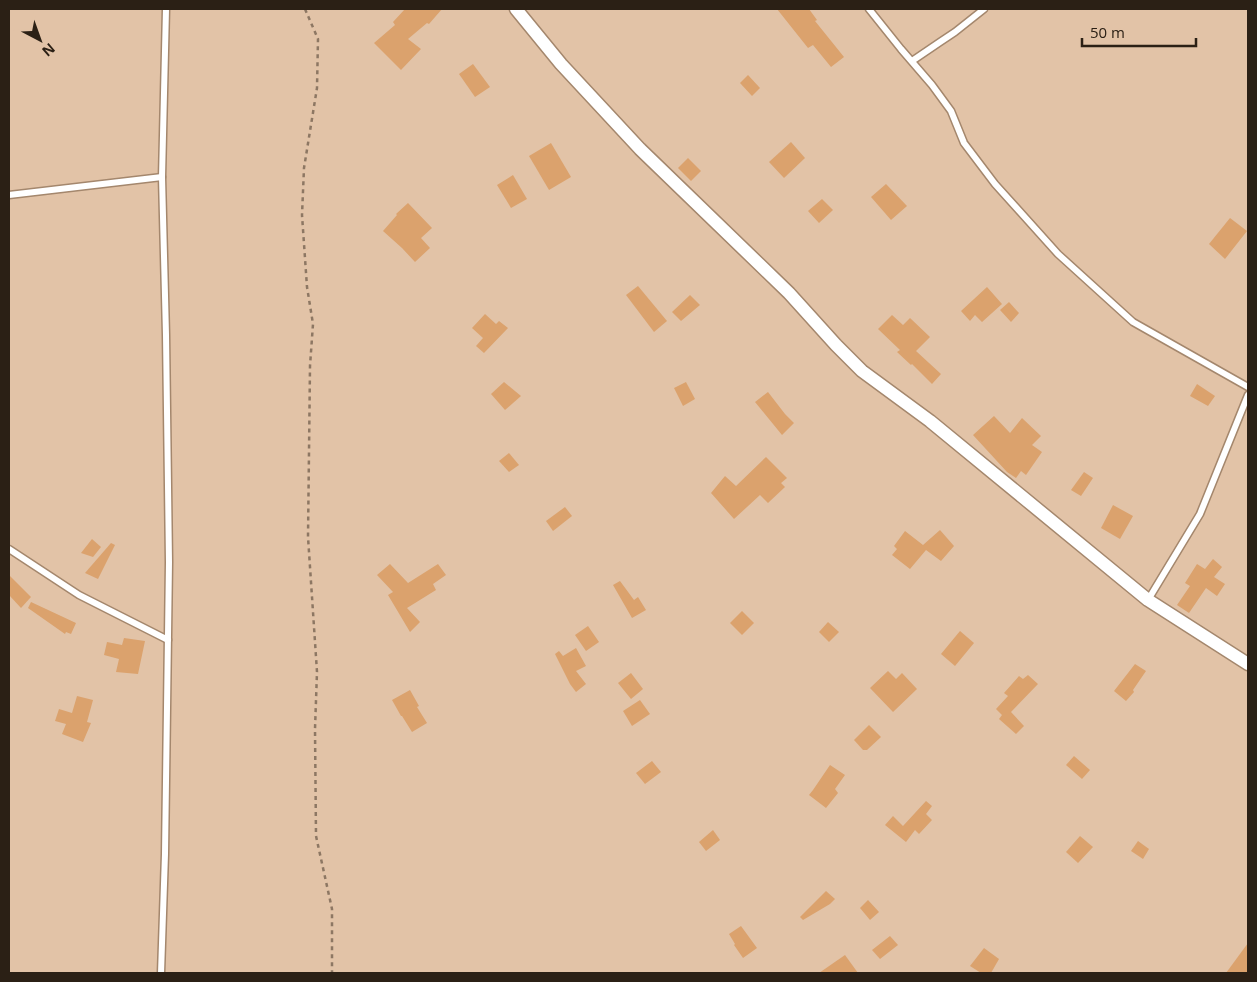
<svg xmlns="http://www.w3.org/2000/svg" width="1257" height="982" font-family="'Open Sans',sans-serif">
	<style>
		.building { fill: #dba26d }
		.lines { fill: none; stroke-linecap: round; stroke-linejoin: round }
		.service-casing { stroke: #a4876d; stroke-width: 9 }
		.minor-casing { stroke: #a4876d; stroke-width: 15 }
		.path { stroke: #8d7763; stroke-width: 2.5; stroke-dasharray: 4 4; stroke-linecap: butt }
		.service { stroke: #fff; stroke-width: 6 }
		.minor { stroke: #fff; stroke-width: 12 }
	</style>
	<rect width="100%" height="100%" fill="#e2c3a7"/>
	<g class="building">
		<path d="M405 9H442L429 24 427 23 408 39 421 49 401 70 374 43 395 25 393 22Z"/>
		<path d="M777 9H809L817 20 815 21 844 57 831 67 813 45 808 48Z"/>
		<path d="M473 64 490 87 475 97 459 74Z"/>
		<path d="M748 75 760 88 752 96 740 83Z"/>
		<path d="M791 142 805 158 784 178 769 162Z"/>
		<path d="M551 143 571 177 549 190 529 156Z"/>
		<path d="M688 158 701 171 691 181 678 168Z"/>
		<path d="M513 175 527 199 511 208 497 185Z"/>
		<path d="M886 184 907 206 891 220 871 197Z"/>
		<path d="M822 199 833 210 819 223 808 211Z"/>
		<path d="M408 203 432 228 421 238 430 248 415 262 402 248 383 231 397 215 396 214Z"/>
		<path d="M1230 218 1247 231 1225 259 1209 244Z"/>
		<path d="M638 286 667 321 654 332 626 295Z"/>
		<path d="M987 287 1002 304 982 322 975 315 970 321 961 311Z"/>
		<path d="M690 295 700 305 681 321 672 312Z"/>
		<path d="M1009 302 1019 313 1011 322 1000 310Z"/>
		<path d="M485 314 496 324 499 321 508 328 484 353 476 346 483 338 472 328Z"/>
		<path d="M892 315 903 325 910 318 930 337 916 351 941 374 932 384 912 364 911 365 897 352 900 350 878 329Z"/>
		<path d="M504 382 521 396 505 410 491 394Z"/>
		<path d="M686 382 695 399 683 406 674 388Z"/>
		<path d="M1197 384 1215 396 1208 406 1190 396Z"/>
		<path d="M768 392 785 414 794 423 782 435 755 402Z"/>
		<path d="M994 416 1010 433 1022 418 1041 436 1032 445 1042 452 1026 475 1021 471 1016 478 1007 472 973 435Z"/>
		<path d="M509 453 519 465 509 472 499 461Z"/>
		<path d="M766 457 787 478 781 483 785 487 768 503 760 495 734 519 711 493 725 476 736 486Z"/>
		<path d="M1084 472 1093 478 1081 496 1071 490Z"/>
		<path d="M1113 505 1133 516 1120 539 1101 528Z"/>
		<path d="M565 507 572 516 553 531 546 521Z"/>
		<path d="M940 530 954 546 941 561 926 550 910 569 892 555 897 549 894 546 905 531 923 545Z"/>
		<path d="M92 539 101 547 93 557 81 553Z"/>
		<path d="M111 543 115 545 98 579 85 573Z"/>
		<path d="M1213 559 1222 567 1214 577 1225 584 1217 596 1206 588 1189 613 1177 605 1190 586 1185 583 1197 564 1205 569Z"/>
		<path d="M390 564 408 583 438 564 446 575 433 584 436 590 407 608 420 622 410 632 388 595 393 592 377 575Z"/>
		<path d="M9 575 31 597 21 608 9 595Z"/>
		<path d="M620 581 634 600 638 597 646 610 632 618 613 585Z"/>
		<path d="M31 602 76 623 71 634 66 632 65 634 28 608Z"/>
		<path d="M742 611 754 623 742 635 730 623Z"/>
		<path d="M828 622 839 632 829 642 819 632Z"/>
		<path d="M588 626 599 642 586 651 575 635Z"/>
		<path d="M960 631 974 643 955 666 941 654Z"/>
		<path d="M124 638 145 641 138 674 116 672 119 659 104 655 107 642 122 645Z"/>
		<path d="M576 648 586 666 576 671 586 684 576 692 570 684 555 654 559 651 563 656Z"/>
		<path d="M1135 664 1146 671 1133 690 1134 692 1126 701 1114 691Z"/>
		<path d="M888 671 896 679 902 673 917 689 893 712 870 688Z"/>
		<path d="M631 673 643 689 631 699 618 683Z"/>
		<path d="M1028 675 1038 684 1011 712 1024 726 1016 734 999 719 1002 715 996 709 1008 696 1004 693 1019 676 1023 679Z"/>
		<path d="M410 690 419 706 417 707 427 723 412 732 402 716H401L392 700Z"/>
		<path d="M77 696 93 700 87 722 91 723 83 742 62 734 66 724 55 721 59 709 72 713Z"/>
		<path d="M640 700 650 714 632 726 623 711Z"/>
		<path d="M869 725 881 737 867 750H863L854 740Z"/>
		<path d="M1074 756 1090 770 1082 779 1066 765Z"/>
		<path d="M652 761 661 772 645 784 636 773Z"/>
		<path d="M830 765 845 775 835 789 838 793 826 808 809 795 813 790Z"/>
		<path d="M926 801 932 806 926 814 932 820 919 834 915 830 906 842 885 825 893 816 903 826Z"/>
		<path d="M713 830 720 840 706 851 699 842Z"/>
		<path d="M1080 836 1093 847 1078 863 1066 852Z"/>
		<path d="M1138 841 1149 849 1143 859 1131 851Z"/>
		<path d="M826 891 835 899 830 904 803 920 800 917Z"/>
		<path d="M868 900 879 912 870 920 860 908Z"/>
		<path d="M741 926 757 948 743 958 734 945 735 944 729 934Z"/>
		<path d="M890 936 898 945 880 959 872 950Z"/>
		<path d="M1248 943V973H1226Z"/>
		<path d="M984 948 999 959 991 973H981L970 966Z"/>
		<path d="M845 955 858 973H819Z"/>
	</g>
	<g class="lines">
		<defs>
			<g id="service">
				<path d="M869 9 901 49 932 85 951 111 964 143 995 184 1058 254 1133 322 1248 387"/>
				<path d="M912 61 940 42 955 32 984 9"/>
				<path d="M9 195 162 177"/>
				<path d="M9 549 79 595 168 640"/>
				<path d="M1148 600 1200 514 1248 395"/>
				<path d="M161 973 165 854 169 562 166 335 162 177 166 9"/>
			</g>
			<path id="minor" d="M516 9 561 64 640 149 789 293 836 345 862 371 930 421 1148 600 1248 664"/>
		</defs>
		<use href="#service" class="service-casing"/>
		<use href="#minor" class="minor-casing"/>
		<path class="path" d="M305 9 318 39 317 88 304 168 302 215 307 287 313 324 310 366 308 537 317 672 315 729 316 836 332 909V973"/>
		<use href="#service" class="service"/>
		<use href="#minor" class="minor"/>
	</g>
	<rect width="1257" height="982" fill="none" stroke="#2b2015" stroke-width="20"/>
	<g transform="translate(40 40) rotate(139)" stroke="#e2c3a7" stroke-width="4" paint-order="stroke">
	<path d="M0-4L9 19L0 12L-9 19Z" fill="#2b2015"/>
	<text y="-8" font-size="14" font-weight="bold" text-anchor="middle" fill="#2b2015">N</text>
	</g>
	<path d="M1082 38v8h114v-8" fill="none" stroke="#2b2015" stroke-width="2.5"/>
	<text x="1090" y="38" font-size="15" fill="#2b2015" stroke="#e2c3a7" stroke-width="4" paint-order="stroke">50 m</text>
</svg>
